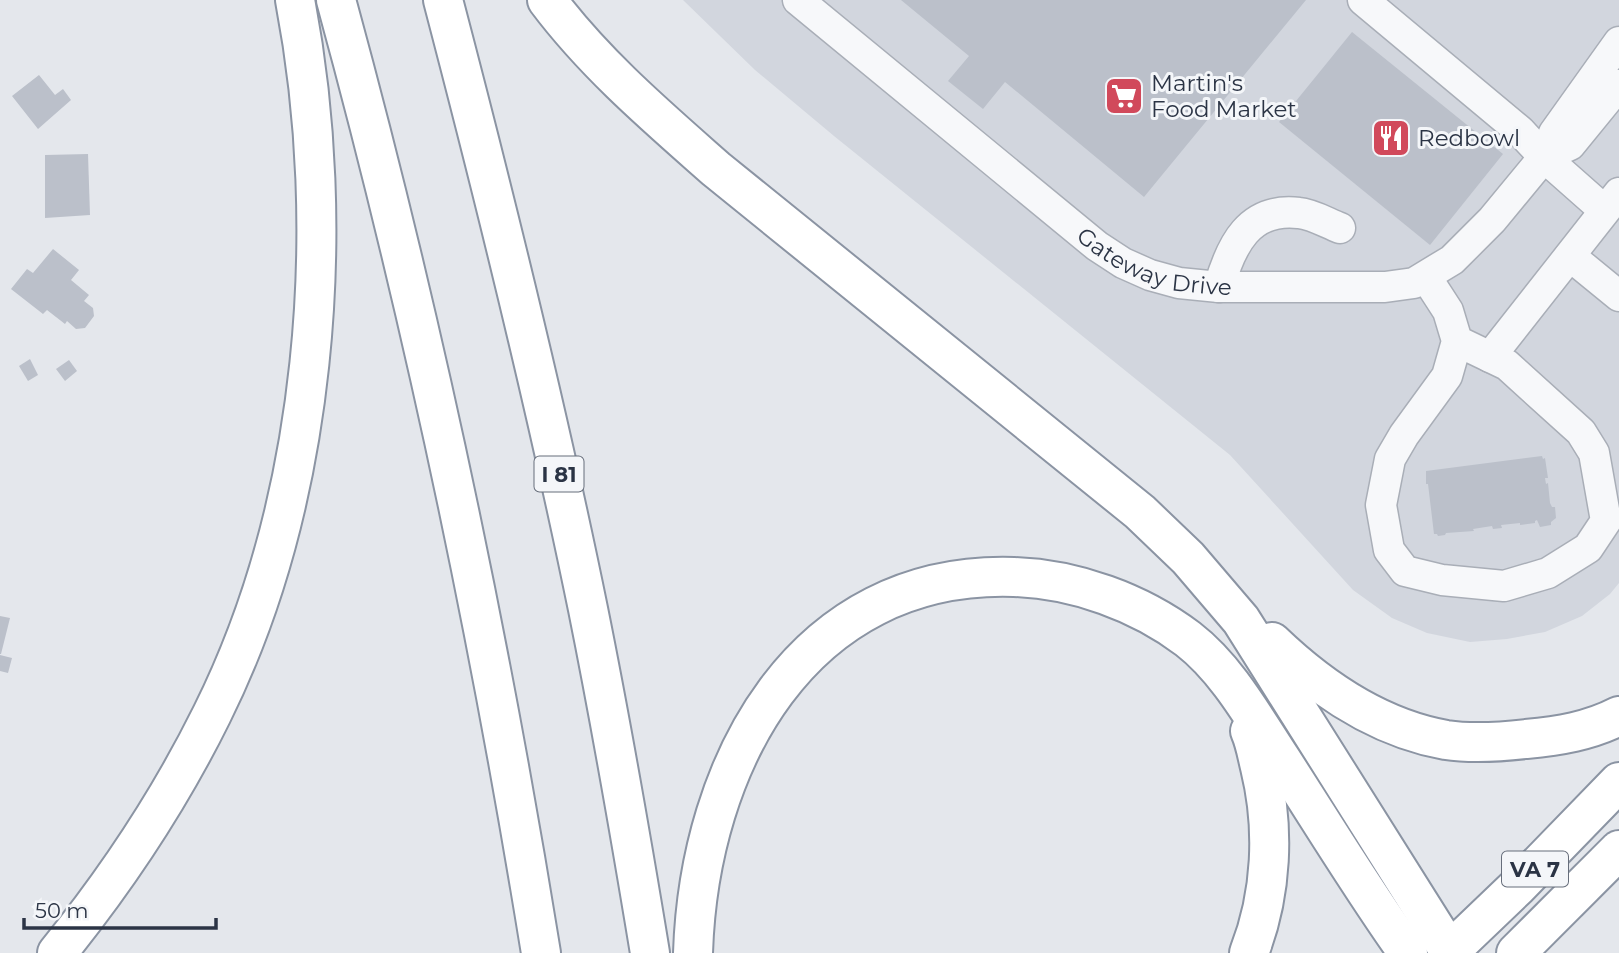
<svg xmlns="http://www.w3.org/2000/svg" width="1619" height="953" font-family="Montserrat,sans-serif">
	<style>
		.built { fill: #d2d6de }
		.building { fill: #bbc0ca }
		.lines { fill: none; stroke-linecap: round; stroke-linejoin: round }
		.minor-casing { stroke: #a9aeb7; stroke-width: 33 }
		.highway-casing { stroke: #8b94a3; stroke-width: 42 }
		.minor { stroke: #f7f8fa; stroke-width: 30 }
		.highway { stroke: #fff; stroke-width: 38 }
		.labels { text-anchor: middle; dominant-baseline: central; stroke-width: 6; stroke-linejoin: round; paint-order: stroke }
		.shield { fill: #f4f6f9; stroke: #676e7b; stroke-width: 2 }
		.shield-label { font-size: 21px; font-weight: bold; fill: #2b3445 }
		.poi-label { font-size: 23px; fill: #2b3445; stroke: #f4f6f9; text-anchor: start }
		.street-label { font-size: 23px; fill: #2b3445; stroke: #f4f6f9 }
	</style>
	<rect width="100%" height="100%" fill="#e4e7ec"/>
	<path class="built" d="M683 0H1619V583L1610 594 1582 616 1545 632 1507 639 1470 642 1427 633 1392 618 1353 590 1230 455 834 136 755 70Z"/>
	<g class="building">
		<path d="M901 0H1306L1144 197 1005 82 983 109 948 81 969 56Z"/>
		<path d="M1352 32 1503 154 1430 245 1279 122Z"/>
		<path d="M39 75 55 95 63 89 71 100 38 129 12 96Z"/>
		<path d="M88 154 90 215 45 218V155Z"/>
		<path d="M53 249 79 270 71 280 89 295 84 301 93 308 94 316 85 328 76 329 67 321 65 324 47 310 43 314 11 289 27 269 33 273Z"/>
		<path d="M30 359 38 375 28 381 19 366Z"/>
		<path d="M69 360 77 371 65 381 56 369Z"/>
		<path d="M1542 456 1543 459 1545 458 1548 478H1545L1546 484 1548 483 1550 503 1552 507H1555L1556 518 1551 522V525L1540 527 1537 520 1535 521V523L1520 525V523L1501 525 1502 528 1493 529 1492 526 1473 529 1474 531 1446 533 1445 535 1438 536 1437 534H1434L1428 484H1426V471Z"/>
		<path d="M0 616 10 618 1 654H0Z"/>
		<path d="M0 655 12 658 8 673 0 671Z"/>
	</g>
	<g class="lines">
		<defs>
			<g id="minor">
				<path id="s1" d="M798 0 1097 246 1123 263 1150 275 1179 283 1219 287H1385L1414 283 1452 260 1492 220 1544 157 1554 133 1619 42"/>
				<path d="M1363 0 1520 131 1544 157 1604 210"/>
				<path d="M1544 157 1570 145 1619 85"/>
				<path d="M1570 256 1619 296"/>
				<path d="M1426 277 1448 311 1457 341 1447 376 1404 435 1390 459 1381 505 1389 550 1405 571 1442 580 1504 586 1548 573 1588 548 1606 521 1594 453 1581 432 1507 365 1457 341"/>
				<path d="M1219 287C1231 245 1249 207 1299 213 1312 214 1327 223 1340 228"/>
				<path d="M1490 357 1619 193"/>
			</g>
			<g id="highway">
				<path d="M336 0C422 314 489 632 541 953"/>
				<path d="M443 0C496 202 546 404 588 609 611 723 631 838 650 953"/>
				<path d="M547 0C595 64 656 116 716 169L1140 512 1188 558 1241 620 1450 952"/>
				<path d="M1272 642C1321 689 1378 728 1446 740 1473 744 1500 742 1526 739 1559 736 1590 731 1619 716"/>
				<path d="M57 953C117 879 170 799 212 714 317 503 339 229 295 0"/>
				<path d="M693 953C699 764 801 570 1014 577 1075 579 1139 602 1188 639 1227 669 1254 718 1281 759 1323 824 1363 890 1408 953"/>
				<path d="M1249 953C1272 894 1275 828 1260 767 1257 755 1255 742 1250 731"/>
				<path d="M1448 953 1517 887 1619 782"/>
				<path d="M1516 953 1619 850"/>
			</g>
		</defs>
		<use href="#minor" class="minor-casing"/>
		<use href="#highway" class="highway-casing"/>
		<use href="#minor" class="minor"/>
		<use href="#highway" class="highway"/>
	</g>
	<defs>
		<symbol id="supermarket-square" viewBox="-11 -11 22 22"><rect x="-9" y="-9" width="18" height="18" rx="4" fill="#d1495b" stroke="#f4f6f9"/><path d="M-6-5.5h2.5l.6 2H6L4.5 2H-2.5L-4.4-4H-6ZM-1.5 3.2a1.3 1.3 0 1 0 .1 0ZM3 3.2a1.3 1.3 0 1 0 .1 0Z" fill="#fff"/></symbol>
		<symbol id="restaurant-square" viewBox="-11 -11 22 22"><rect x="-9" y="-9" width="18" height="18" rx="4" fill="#d1495b" stroke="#f4f6f9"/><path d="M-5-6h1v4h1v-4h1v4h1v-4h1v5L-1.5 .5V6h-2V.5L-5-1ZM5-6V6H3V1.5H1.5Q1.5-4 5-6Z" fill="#fff"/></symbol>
	</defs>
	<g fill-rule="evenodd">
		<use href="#supermarket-square" x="1102" y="74" width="44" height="44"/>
		<use href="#restaurant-square" x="1369" y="116" width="44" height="44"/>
	</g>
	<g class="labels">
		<g class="shield">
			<rect x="534.5" y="456.5" width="49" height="35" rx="5"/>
			<rect x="1502" y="851.5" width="66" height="35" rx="5"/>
		</g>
		<g class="shield-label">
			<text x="559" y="474">I 81</text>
			<text x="1535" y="869">VA 7</text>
		</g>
		<g class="poi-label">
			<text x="1151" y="83">Martin's<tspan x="1151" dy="26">Food Market</tspan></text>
			<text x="1418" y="138">Redbowl</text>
		</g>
		<g class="street-label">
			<text stroke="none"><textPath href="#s1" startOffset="448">Gateway Drive</textPath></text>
		</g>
	</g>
	<path d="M24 918v10h192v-10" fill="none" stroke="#2b3445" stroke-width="3.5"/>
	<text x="35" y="918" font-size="21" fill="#2b3445" stroke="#f4f6f9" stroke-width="5" paint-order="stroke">50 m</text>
</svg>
